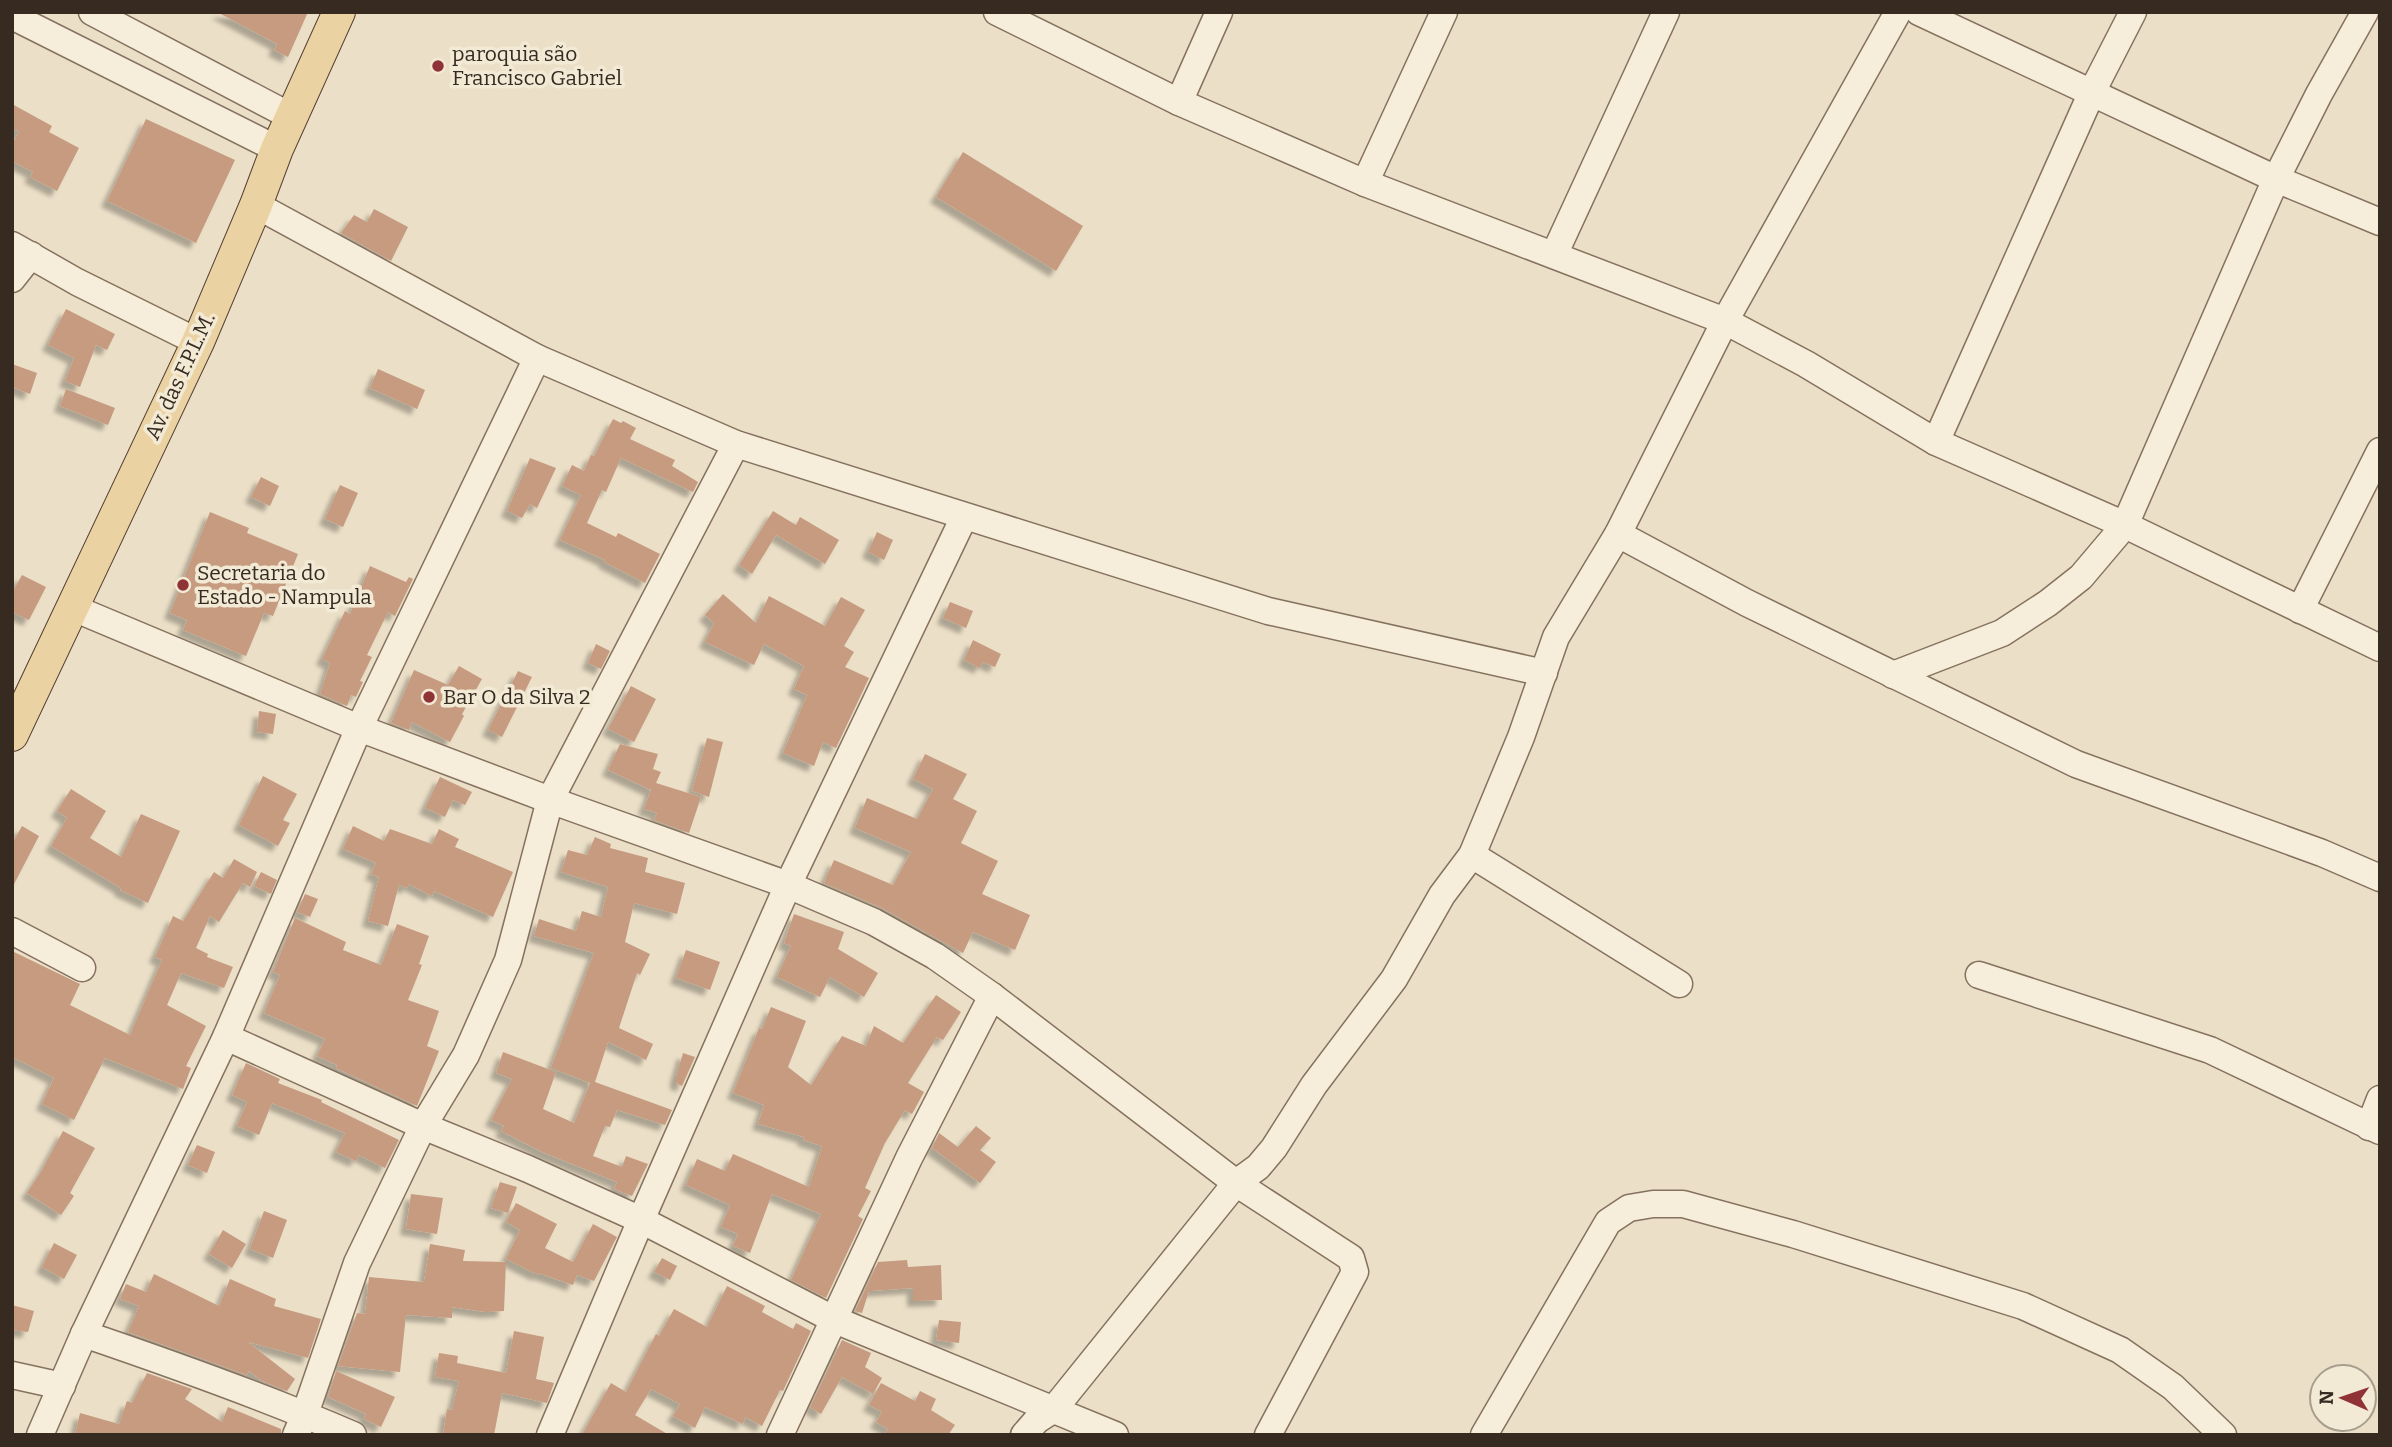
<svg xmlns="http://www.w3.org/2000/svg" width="2392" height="1447" font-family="Bitter,serif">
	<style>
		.building { fill: #c69b80; filter: url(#shadow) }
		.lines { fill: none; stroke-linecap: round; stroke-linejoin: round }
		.minor-casing { stroke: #85725e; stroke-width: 29 }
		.major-casing { stroke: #544032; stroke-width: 34 }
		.minor { stroke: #f6edda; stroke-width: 26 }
		.major { stroke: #ebd2a3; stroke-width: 32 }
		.poi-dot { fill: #903337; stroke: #f3ead6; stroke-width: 2.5 }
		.labels { text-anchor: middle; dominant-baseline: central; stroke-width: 7; stroke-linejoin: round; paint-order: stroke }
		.poi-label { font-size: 21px; fill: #372b21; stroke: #f3ead6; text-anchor: start }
		.street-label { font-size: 21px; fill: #372b21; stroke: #f3ead6 }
	</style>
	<defs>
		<filter id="shadow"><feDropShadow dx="-6" dy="6" stdDeviation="2" flood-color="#0004"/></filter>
	</defs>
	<rect width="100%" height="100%" fill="#ebdfc7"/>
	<g class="building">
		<path d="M217 12H308L288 57 274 50 277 44Z"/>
		<path d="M12 104 52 126 49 132 79 148 57 191 30 177 33 172 12 161V145L19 131 12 129Z"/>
		<path d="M146 119 235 160 196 243 107 201Z"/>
		<path d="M963 152 1083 226 1056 271 936 197Z"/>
		<path d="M374 209 408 227 391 261 341 233 354 215 367 222Z"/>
		<path d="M66 309 115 334 107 350 96 345 80 387 65 381 74 358 48 345Z"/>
		<path d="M12 364 37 373 30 394 12 387Z"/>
		<path d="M378 369 425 390 417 409 370 388Z"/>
		<path d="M66 389 115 408 108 425 60 406Z"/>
		<path d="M613 419 621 423 623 421 636 428 630 439 675 460 672 466 698 482 693 492 621 458 606 492 602 490 587 523 616 537 618 533 660 554 645 583 604 562 605 560 560 540 581 495 562 486 572 465 584 471 591 455 594 456Z"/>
		<path d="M530 458 556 468 537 508 530 504 522 518 507 511Z"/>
		<path d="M261 477 279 486 270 506 251 497Z"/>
		<path d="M340 485 358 493 343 527 325 519Z"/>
		<path d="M773 511 796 525 800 517 839 540 825 564 776 535 752 574 739 565Z"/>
		<path d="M210 512 249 528 247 533 298 554 273 616 264 613 246 656 183 630 187 620 170 613Z"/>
		<path d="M877 532 893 540 884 560 868 552Z"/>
		<path d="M370 566 406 582 409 577 413 579 395 616 388 612 367 655 372 657 360 681 363 682 356 697 351 695 347 706 320 694 330 663 322 659 345 611 350 614Z"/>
		<path d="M22 575 46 587 29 620 12 612V593Z"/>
		<path d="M723 594 756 623 769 596 825 626 841 597 865 610 844 646 854 652 845 667 869 678 836 748 823 742 814 766 783 753 807 695 794 689 804 666 764 644 754 665 705 642 714 623 705 615Z"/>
		<path d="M950 602 973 611 966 628 943 618Z"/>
		<path d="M973 640 1001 654 995 667 983 662 980 668 964 660Z"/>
		<path d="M596 644 610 651 601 669 588 663Z"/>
		<path d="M459 666 482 679 462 714 464 716 450 742 412 722 409 730 391 723 414 670 448 685Z"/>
		<path d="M518 671 532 677 502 737 488 730Z"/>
		<path d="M631 686 656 699 634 742 608 729Z"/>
		<path d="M259 711 276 714 273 734 257 732Z"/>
		<path d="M707 738 723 742 709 797 692 791Z"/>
		<path d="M620 744 658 754 653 769 661 772 656 783 701 797 689 833 654 820 657 813 644 809 651 790 608 770Z"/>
		<path d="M925 754 967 774 953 799 977 811 961 843 998 861 982 894 1030 915 1015 950 973 932 963 953 882 908 824 883 834 860 893 885 911 852 855 828 867 798 917 819 933 789 913 779Z"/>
		<path d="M263 776 297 794 283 820 290 823 278 846 239 825Z"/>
		<path d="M440 777 472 792 465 805 453 800 445 817 425 808Z"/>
		<path d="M71 789 106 811 90 838 121 857 141 814 180 831 148 903 120 890 121 888 51 846 67 818 57 811Z"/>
		<path d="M22 826 39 836 12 888V844Z"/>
		<path d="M353 826 384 841 390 829 432 844 439 829 459 839 455 847 513 872 493 917 434 891 432 896 409 884 407 888 399 885 388 926 368 921 379 877 371 874 376 863 343 849Z"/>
		<path d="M595 837 611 844 610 848 648 858 645 872 685 883 677 914 634 903 625 942 650 954 640 975 637 973 619 1028 653 1044 646 1060 608 1042 595 1082 672 1110 665 1125 617 1110 610 1127 605 1126 593 1156 622 1167 626 1156 648 1164 632 1196 614 1189 617 1182 542 1152 501 1131 504 1126 491 1120 512 1079 496 1073 503 1052 556 1072 543 1109 574 1123 590 1083 551 1068 594 953 534 936 539 919 576 931 582 911 601 917 608 887 561 872 568 850 587 855Z"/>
		<path d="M234 859 257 872 250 887 243 883 219 922 210 916 196 948 208 954 207 957 233 967 224 988 181 973 167 1005 206 1026 186 1066 191 1068 183 1089 105 1058 74 1120 42 1104 54 1078 12 1057V951L80 984 70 1005 130 1035 162 960 155 957 173 916 183 921 214 872 223 878Z"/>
		<path d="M261 872 277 880 271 894 254 886Z"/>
		<path d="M305 894 318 899 310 917 297 912Z"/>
		<path d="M794 914 844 932 838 949 878 973 864 997 830 977 820 997 777 977 791 946 784 943Z"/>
		<path d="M295 918 346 942 343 950 381 965 397 924 429 936 419 964 422 965 408 1000 439 1011 427 1046 439 1051 417 1106 336 1068 337 1065 317 1056 325 1039 264 1013 280 975 273 972Z"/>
		<path d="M686 950 720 962 710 990 676 978Z"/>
		<path d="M936 995 961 1012 943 1040 937 1037 908 1083 924 1092 912 1114 905 1110 885 1143 865 1188 871 1191 858 1216 863 1219 826 1298 791 1280 821 1214 772 1194 750 1253 733 1246 738 1234 721 1227 730 1205 686 1185 697 1159 725 1171 733 1154 809 1187 822 1146 803 1140 804 1137 758 1124 764 1105 733 1093 759 1028 762 1029 771 1007 806 1021 788 1067 811 1085 842 1036 866 1046 874 1026 903 1043Z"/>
		<path d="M683 1053 695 1057 682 1086 676 1083V1077Z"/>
		<path d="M246 1063 280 1079 278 1083 322 1100 321 1102 399 1140 385 1168 359 1155 356 1161 336 1152 345 1133 272 1103 259 1135 237 1126 247 1102 232 1095Z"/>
		<path d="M976 1126 991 1138 980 1150 996 1162 980 1183 932 1148 939 1133 958 1147Z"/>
		<path d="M63 1131 95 1148 70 1193 74 1196 61 1215 27 1193 42 1170Z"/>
		<path d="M197 1145 215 1152 207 1173 188 1165Z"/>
		<path d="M500 1182 517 1187 508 1213 491 1208Z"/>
		<path d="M411 1194 443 1198 437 1234 406 1229Z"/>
		<path d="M516 1203 557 1224 545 1248 573 1262 593 1224 617 1237 594 1281 577 1275 573 1285 538 1273V1275L506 1259 520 1230 506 1222Z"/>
		<path d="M264 1211 287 1220 273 1258 250 1249Z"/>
		<path d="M223 1230 246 1244 232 1268 209 1254Z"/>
		<path d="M54 1243 77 1255 64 1279 42 1267Z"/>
		<path d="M430 1244 465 1250 463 1261 506 1262 504 1311 486 1312 452 1307V1318L406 1315 400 1372 338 1366 357 1313 365 1314 369 1277 424 1282Z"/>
		<path d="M662 1258 677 1266 670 1280 654 1272Z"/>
		<path d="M907 1260 908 1267 941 1265 942 1300 913 1301V1288L869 1291 862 1313 855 1311 878 1262Z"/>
		<path d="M154 1274 219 1306 230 1279 276 1299 274 1306 321 1319 308 1358 248 1342 295 1379 287 1391 262 1381 249 1371 247 1375 128 1332 139 1306 120 1299 126 1284 146 1292Z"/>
		<path d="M727 1286 765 1306 762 1312 793 1329 796 1323 811 1331 783 1391 780 1390 762 1426 745 1417 743 1424 705 1407 695 1428 673 1416 680 1404 651 1389 635 1415 669 1435H582L611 1383 626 1392 656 1334 659 1336 674 1309 707 1327Z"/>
		<path d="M12 1305 34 1311 28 1332 12 1330Z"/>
		<path d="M939 1320 961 1322 959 1343 936 1340Z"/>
		<path d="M514 1331 544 1337 536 1379 554 1383 547 1403 502 1393 494 1435H443L447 1409 452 1410 459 1381 435 1377 439 1353 458 1356 457 1363 506 1373Z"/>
		<path d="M842 1340 871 1353 865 1367 882 1378 873 1394 842 1377 821 1414 810 1407Z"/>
		<path d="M336 1371 395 1397 381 1427 364 1419 366 1414 328 1397Z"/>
		<path d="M147 1373 192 1389 185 1399 222 1422 228 1407 281 1429V1435H75L80 1413 119 1424 127 1401 132 1403Z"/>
		<path d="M881 1383 915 1401 920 1391 936 1399 931 1410 955 1425 948 1435H884L888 1429 876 1422 882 1412 869 1405Z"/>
	</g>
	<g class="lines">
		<defs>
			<g id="minor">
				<path d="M92 12 292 117"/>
				<path d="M997 12 1179 102 1365 183 1725 321 1806 364 1936 442 2125 525 2380 648"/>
				<path d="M1919 12 2276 179 2380 222"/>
				<path d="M12 16 277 149"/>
				<path d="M1179 102 1219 12"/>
				<path d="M1365 183 1444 12"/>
				<path d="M256 205 537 358 736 444 1268 611 1544 673"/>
				<path d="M12 245 77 282 198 342"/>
				<path d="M1554 255 1666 12"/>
				<path d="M12 279 31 255"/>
				<path d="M1936 442 2092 92 2133 12"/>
				<path d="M1618 534 1747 603 2076 764 2322 853 2380 878"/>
				<path d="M71 607 359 728 550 800 788 885 874 922 935 956 992 996 1236 1183 1351 1258 1355 1272 1268 1435"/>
				<path d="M2300 610 2380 451"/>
				<path d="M1893 675 2002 633 2048 603 2081 577 2125 525 2276 179 2319 94 2365 12"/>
				<path d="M1472 855 1679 984"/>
				<path d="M12 931 82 968"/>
				<path d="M1979 975 2210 1050 2380 1131"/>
				<path d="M226 1037 423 1126 528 1169 641 1220 835 1320 1115 1435"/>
				<path d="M2369 1127 2380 1099"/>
				<path d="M84 1334C175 1365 265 1397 353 1435"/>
				<path d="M12 1375 62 1386"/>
				<path d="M40 1435 84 1334 226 1037 359 728 537 358"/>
				<path d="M296 1435 305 1414 357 1263 423 1126 466 1055 508 960 550 800 736 444"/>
				<path d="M550 1435 641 1220 788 885 964 517"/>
				<path d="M780 1435 909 1158 992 996"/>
				<path d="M1024 1435 1037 1420 1054 1409 1236 1183 1258 1167 1274 1148 1314 1085 1394 979 1442 895 1472 855 1521 737 1556 637 1618 534 1725 321 1898 12"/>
				<path d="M1484 1435 1608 1222 1629 1208 1653 1204H1683L1793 1234 2023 1306 2120 1350 2173 1387 2223 1435"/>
			</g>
			<path id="major" d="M12 735 198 342 256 205 277 149 339 12"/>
		</defs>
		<use href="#minor" class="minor-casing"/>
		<use href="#major" class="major-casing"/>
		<use href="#minor" class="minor"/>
		<use href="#major" class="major"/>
	</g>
	<g class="poi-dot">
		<circle cx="438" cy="66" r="7"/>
		<circle cx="183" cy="585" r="7"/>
		<circle cx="429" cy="697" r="7"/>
	</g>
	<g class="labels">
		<g class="poi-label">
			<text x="452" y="54">paroquia são<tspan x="452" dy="24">Francisco Gabriel</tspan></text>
			<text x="197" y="573">Secretaria do<tspan x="197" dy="24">Estado - Nampula</tspan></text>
			<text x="443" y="697">Bar O da Silva 2</text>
		</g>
		<g class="street-label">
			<text transform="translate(180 376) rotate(-65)">Av. das F.P.L.M.</text>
		</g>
	</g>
	<rect width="2392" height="1447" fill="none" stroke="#372b21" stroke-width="28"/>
	<g transform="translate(2343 1398) rotate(272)"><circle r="33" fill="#f3ead6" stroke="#a89e8e" stroke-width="2"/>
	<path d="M0-5L12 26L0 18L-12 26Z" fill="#903337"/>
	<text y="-10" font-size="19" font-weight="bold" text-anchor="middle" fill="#372b21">N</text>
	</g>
</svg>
